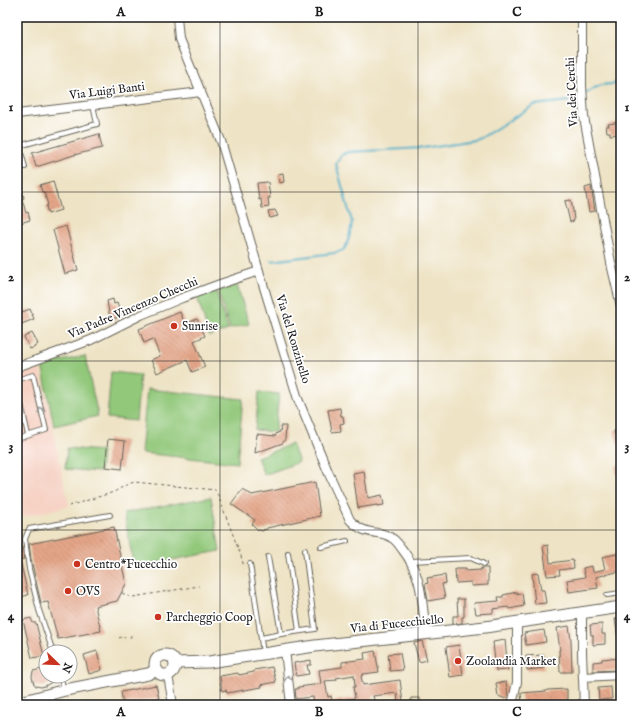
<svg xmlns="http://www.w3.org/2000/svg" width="638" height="722" font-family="'IM FELL English',serif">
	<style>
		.built { fill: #f6d2c4 }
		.garden { fill: #92c87a; stroke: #57724b }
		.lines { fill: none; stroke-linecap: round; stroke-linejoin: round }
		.stream { stroke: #46acc6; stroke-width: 2 }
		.building { fill: url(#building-back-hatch); fill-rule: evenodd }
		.lane-casing { stroke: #666257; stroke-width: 6 }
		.street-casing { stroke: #666257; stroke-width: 10 }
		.secondary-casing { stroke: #666257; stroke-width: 13 }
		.path { stroke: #666257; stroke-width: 1; stroke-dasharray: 3 3; stroke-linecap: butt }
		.lane { stroke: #fff; stroke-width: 4 }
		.street { stroke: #fff; stroke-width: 8 }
		.secondary { stroke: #fff; stroke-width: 11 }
		.oneway { stroke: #999 }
		.grid { fill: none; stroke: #1c1c1c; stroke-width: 1; stroke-opacity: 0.55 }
		.poi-dot { fill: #c8321e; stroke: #fff; stroke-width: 1.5 }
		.labels { text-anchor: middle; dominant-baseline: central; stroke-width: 3.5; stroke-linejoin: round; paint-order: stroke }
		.street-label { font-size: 12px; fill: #1c1c1c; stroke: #fff }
		.poi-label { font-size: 12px; fill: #1c1c1c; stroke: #fff; text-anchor: start }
		.neatline { fill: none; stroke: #1c1c1c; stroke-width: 1.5 }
		.grid-label { font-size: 13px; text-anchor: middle; font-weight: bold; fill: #1c1c1c }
	</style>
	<defs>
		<pattern id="building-back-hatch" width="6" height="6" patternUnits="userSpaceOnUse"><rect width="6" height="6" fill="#e4a588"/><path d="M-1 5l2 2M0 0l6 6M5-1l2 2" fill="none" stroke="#c38d75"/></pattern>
	</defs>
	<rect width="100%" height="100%" fill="#fff"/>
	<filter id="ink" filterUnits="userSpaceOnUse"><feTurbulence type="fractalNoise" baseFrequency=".025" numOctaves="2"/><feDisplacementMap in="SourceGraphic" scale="8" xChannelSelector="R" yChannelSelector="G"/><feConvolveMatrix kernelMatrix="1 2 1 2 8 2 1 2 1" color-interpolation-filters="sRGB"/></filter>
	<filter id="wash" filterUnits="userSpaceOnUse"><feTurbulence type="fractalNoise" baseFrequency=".012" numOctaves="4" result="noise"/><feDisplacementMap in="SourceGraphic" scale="16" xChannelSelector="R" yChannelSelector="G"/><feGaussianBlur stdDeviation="0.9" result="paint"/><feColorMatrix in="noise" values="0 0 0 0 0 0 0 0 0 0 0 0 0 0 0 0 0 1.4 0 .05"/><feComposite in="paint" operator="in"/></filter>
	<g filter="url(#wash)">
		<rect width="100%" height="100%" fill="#eee3c5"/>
		<path class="built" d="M40 369 69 506 18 518 20 545 17 546V426L22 424 17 403V375Z"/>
		<g class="garden">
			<path d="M237 285 249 324 230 329 218 291Z"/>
			<path d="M216 291 228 330 209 336 197 296Z"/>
			<path d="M85 356 98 416 54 426 42 365Z"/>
			<path d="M111 372 140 375 136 421 107 418Z"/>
			<path d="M147 389 243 399 237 463 141 453Z"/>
			<path d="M259 392 279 394 275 432 255 430Z"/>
			<path d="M292 444 299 462 264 475 257 457Z"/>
			<path d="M67 448 102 451 100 472 65 469Z"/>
			<path d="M211 497 220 551 134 567 124 513Z"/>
		</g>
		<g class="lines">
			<g class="stream">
				<path d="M585 93 601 85 621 83"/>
				<path d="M271 261 334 253C337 252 340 252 343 250 348 245 351 229 352 222L336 164 341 155 348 152 423 148 475 140 481 138 534 105 569 101 581 95"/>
			</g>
		</g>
		<g id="blocks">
			<g class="building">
				<path d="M621 122V134L610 135V132H607L606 126H609L608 124Z"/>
				<path d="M99 134 102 148 74 155 36 167 32 153Z"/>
				<path d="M283 173 284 182 279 183 278 174Z"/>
				<path d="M53 181 61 210 48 214 46 206 48 205 44 192H42L40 185Z"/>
				<path d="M268 182 270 198H268L269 207 262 208 261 199 259 200 257 183Z"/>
				<path d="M591 186 595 211 589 212 585 188Z"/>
				<path d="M18 188 19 192 22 191 24 198 22 199 26 213 28 212 30 220 17 224V189Z"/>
				<path d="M571 200 573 211 574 221 570 222 565 201Z"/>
				<path d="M275 210 278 216 270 218 268 211Z"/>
				<path d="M66 226 78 270 65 274 53 230Z"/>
				<path d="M113 299 114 304 117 303 119 309 121 308 122 315 117 316V318L110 319 107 301Z"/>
				<path d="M30 309 34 319 17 326V314Z"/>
				<path d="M180 312 185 324 197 319 205 336 194 341 205 367 192 372 187 360 157 373 151 360 160 356 153 339 144 343 139 329Z"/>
				<path d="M32 333 38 344 35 346V347L30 349 24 337Z"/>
				<path d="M340 408 341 416H343L344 423 340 424 341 431 332 432 328 410Z"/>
				<path d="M281 426H286L285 439 283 443 255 453 257 434 275 436 277 433 280 432Z"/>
				<path d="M619 429 621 439V444L618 445 614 431Z"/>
				<path d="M108 439 125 441 122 469 105 467Z"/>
				<path d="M621 464V484H619L615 466Z"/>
				<path d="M364 471 368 498 382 495 384 505 377 506V505L358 508 353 473Z"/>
				<path d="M315 482 320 516 267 528 266 530 264 529 263 531 258 530 252 524 255 520 231 504 242 489 252 495Z"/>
				<path d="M114 527 126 584 117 601 95 606 101 631 58 639 48 602 41 603 31 559 29 544Z"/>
				<path d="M548 545 550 563 573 560 574 568 559 570 560 575 547 576 543 546Z"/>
				<path d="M22 547 24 559 20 560 28 595 17 598V548Z"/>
				<path d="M621 553V571L596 577 598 588 569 592 567 580 585 577 583 568 592 566 593 572 605 569 602 557Z"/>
				<path d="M481 568H488V585L471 586V582L456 583 455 569H466V571L481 570Z"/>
				<path d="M538 573 541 590H544L546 603 535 604 532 574Z"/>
				<path d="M445 575 446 583 442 584 445 598 428 601 425 584 428 583 427 578Z"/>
				<path d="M517 592V594L522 593 524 606 509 609 508 607 493 609V613L476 614 474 603 499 601 498 597H503V595Z"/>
				<path d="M457 599H464V617H462V623L453 624V616H458Z"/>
				<path d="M31 618 33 623H36L44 656 32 658 23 620Z"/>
				<path d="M621 618V639L618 640 615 619Z"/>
				<path d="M602 624V634H605V644L593 645V635H591L590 625Z"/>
				<path d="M569 626 571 640 572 672H560L559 650H560L557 628Z"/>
				<path d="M544 630 546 642 526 645 524 633Z"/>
				<path d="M505 640 508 670 496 671 493 642Z"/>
				<path d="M422 641 427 660 419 662 414 643Z"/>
				<path d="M459 645 463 675 450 677 446 647Z"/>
				<path d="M97 651 102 670 89 674 84 655Z"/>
				<path d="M375 651 379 672 363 674V675L361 676 363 685 400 680 403 703H398L397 693 373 696 375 705H314L313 697 296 699 295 689H298V687L321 684 319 670 342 667V662L365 659 364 653ZM354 675 355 687H353L355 698 332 701 331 696 328 697 325 681 337 680 336 678Z"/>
				<path d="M400 653 403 670 390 671 388 654Z"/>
				<path d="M544 655 545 662H543L544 668 527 670 526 656Z"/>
				<path d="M612 658V659L621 658V670L593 671V662L602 661V659Z"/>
				<path d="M311 660V665H307L309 674 296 676 294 663Z"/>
				<path d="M272 667 276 682 261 685 262 687 227 693 226 690 222 691 220 676 238 673 239 675 254 672V670Z"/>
				<path d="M46 668V676H53L52 682 45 686 41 687 36 686 34 684 33 681 32 677 33 671Z"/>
				<path d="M506 682 508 695 506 699 498 696 496 683Z"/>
				<path d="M156 685 159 698 123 704 121 692Z"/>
				<path d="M611 687 612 699 599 700 598 688Z"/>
				<path d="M567 689V701L547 702V705H542V704L522 705 521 693 547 691V690Z"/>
				<path d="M411 698H420L421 705H411Z"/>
			</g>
		</g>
	</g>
	<g filter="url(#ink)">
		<use href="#blocks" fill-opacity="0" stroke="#666257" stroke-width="1"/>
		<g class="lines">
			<defs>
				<g id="lane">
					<path d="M17 138 25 167"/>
					<path d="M19 146 97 124 93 105"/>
					<path d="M17 380 33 375 46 430 17 439"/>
					<path d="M17 386 28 435"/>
					<path d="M321 547 347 541"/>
					<path d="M288 553 299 631"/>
					<path d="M268 557 281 634"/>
					<path d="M411 561 471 558 484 564"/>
					<path d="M250 564 263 653"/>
					<path d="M607 595 621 593"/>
					<path d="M261 638 281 634 315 629 305 550"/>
					<path d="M53 652 39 610 29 569 25 539 29 529 110 515"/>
					<path d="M60 676 64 689"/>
				</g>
				<g id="street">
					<path d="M177 17 179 39 221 141 259 271 298 399 329 474 350 520C359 529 364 531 377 533 380 533 383 534 386 535 393 537 398 543 402 549 423 575 422 603 426 634"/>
					<path d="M582 17V86L584 117 612 268 621 306"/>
					<path d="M17 114 201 92"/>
					<path d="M17 367 91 340 141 315 182 298 220 284 259 271"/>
					<path d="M582 612V653L584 705"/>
					<path d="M285 650 291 705"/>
					<path d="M168 675 173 705"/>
					<path d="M583 677 621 675"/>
					<path d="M512 705 517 682V622"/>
				</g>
				<g id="secondary">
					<circle cx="165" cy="665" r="10"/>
					<path d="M175 663 209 662 315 646 485 627 621 607"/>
					<path d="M17 703 65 690 148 674 157 670"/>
				</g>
			</defs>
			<use href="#lane" class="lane-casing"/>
			<use href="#street" class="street-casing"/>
			<use href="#secondary" class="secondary-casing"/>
			<g class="path">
				<path d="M69 506 114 492 126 485 134 482 216 490 241 556 244 567"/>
				<path d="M122 593 130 597H133L199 586"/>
				<path d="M119 638 121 637V638L131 637V635H133"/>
			</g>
			<use href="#lane" class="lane"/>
			<use href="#street" class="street"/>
			<use href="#secondary" class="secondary"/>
		</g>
		<defs><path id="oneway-chevron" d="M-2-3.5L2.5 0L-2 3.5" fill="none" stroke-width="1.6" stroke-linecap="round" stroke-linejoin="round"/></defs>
		<g class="oneway">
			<use href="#oneway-chevron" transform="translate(41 410) rotate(-103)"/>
			<use href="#oneway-chevron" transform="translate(288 678) rotate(-96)"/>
		</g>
	</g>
	<path class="grid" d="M220 17V705M418 17V705M17 192H621M17 361H621M17 530H621"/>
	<g class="poi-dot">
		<circle cx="174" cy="326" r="4"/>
		<circle cx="77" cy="564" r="4"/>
		<circle cx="68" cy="591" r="4"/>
		<circle cx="158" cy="617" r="4"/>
		<circle cx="458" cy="661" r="4"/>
	</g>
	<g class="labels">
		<g class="street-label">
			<text transform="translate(107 91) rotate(-7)">Via Luigi Banti</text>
			<text transform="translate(572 92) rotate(-93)">Via dei Cerchi</text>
			<text transform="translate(133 308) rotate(-23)">Via Padre Vincenzo Checchi</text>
			<text transform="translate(293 339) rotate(73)">Via del Ronzinello</text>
			<text transform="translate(397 624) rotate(-6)">Via di Fucecchiello</text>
		</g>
		<g class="poi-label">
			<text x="182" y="326">Sunrise</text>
			<text x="85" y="564">Centro*Fucecchio</text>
			<text x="76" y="591">OVS</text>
			<text x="166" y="617">Parcheggio Coop</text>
			<text x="466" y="661">Zoolandia Market</text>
		</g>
	</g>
	<rect width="638" height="722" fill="none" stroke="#fff" stroke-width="44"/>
	<g transform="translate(58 664) rotate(113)"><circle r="19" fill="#ffffff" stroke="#a4a4a4"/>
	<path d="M0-3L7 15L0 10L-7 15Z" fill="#c8321e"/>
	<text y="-6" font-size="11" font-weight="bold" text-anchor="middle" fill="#1c1c1c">N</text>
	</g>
	<rect x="22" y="22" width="594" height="678" class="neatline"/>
	<g class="grid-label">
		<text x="121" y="16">A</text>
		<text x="319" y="16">B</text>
		<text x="517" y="16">C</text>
		<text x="11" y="111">1</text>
		<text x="627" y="111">1</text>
		<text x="11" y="281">2</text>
		<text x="627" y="281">2</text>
		<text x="11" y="450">3</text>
		<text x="627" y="450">3</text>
		<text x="11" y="620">4</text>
		<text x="627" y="620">4</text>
		<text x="121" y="716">A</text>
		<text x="319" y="716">B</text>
		<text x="517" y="716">C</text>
	</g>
</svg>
